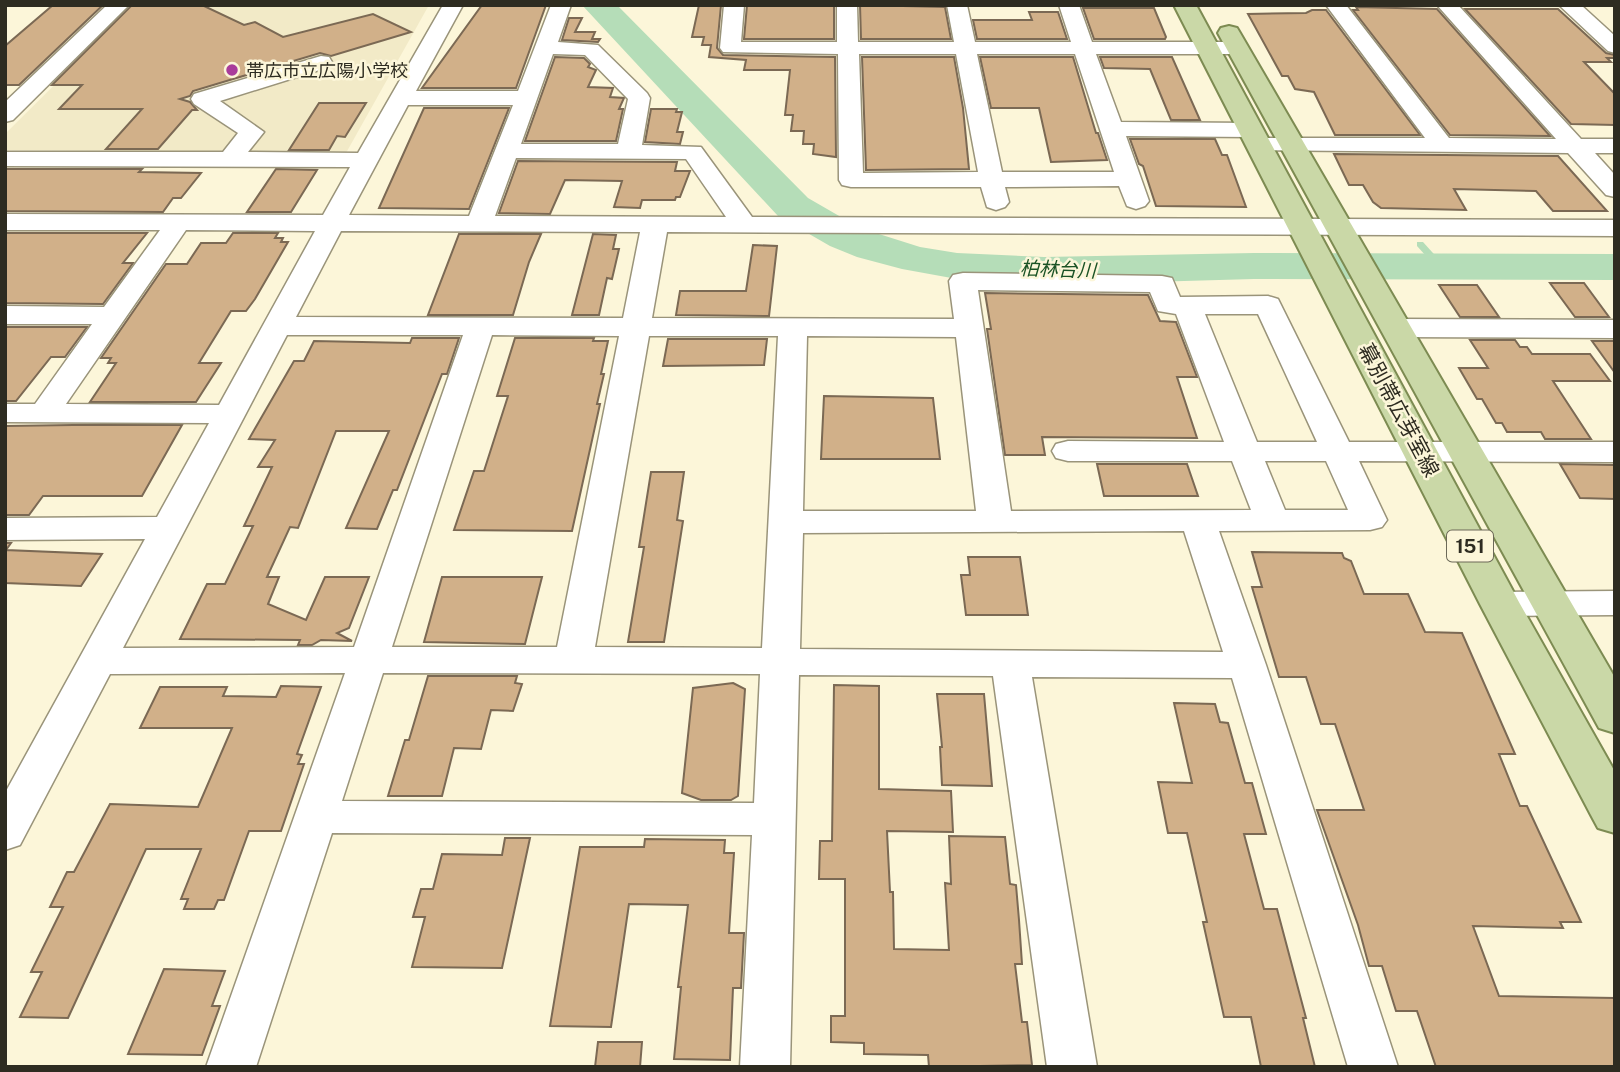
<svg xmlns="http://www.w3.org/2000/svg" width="1620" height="1072" font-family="'Public Sans','Noto Sans JP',sans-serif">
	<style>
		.built { fill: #f2eac7 }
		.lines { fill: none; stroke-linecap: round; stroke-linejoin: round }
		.stream { fill: #b5ddb8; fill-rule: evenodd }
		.river { fill: #b5ddb8; fill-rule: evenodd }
		.building { fill: #d1b089; stroke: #7b6954; stroke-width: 2 }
		.minor-casing { stroke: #9a947a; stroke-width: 3 }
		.major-casing { stroke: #7d8b52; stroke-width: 4 }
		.minor { fill: #fff; fill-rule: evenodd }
		.major { fill: #cad8a7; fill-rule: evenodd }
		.poi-dot { fill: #a93c9b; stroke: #fcf6d9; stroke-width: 2.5 }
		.labels { text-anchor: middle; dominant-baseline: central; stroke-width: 5; stroke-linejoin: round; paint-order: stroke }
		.far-poi-label { font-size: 18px; fill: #2e2c21; stroke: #fcf6d9; text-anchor: start }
		.far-water-label { font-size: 19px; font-style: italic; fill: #1b5325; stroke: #fcf6d9 }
		.shield { fill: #fcf6d9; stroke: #6c6958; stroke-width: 2 }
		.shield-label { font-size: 19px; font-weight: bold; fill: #2e2c21 }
		.street-label { font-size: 21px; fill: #2e2c21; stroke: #fcf6d9 }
	</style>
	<rect width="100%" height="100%" fill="#fcf6d9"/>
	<path class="built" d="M135 5H429L346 153 5 150V134Z"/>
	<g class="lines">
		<path class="stream" d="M1417 242H1423L1442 263V267H1436L1417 246Z"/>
		<path class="river" d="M582 5H617L808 198 860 228 920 247 957 253 1044 257 1254 253 1615 254V280L1254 279 1044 285 957 279 902 269 857 257 830 246 778 216Z"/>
	</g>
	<g class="building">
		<path d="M53 5H103L19 85H5V46Z"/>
		<path d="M132 5H202L244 25 255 22 283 37 373 14 411 32 331 56 320 53 193 91 190 96 180 99 190 102 197 110H192L158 149H106L142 109H59L82 85H52Z"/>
		<path d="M482 5H546L516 88H422Z"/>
		<path d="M699 5H721L717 48 723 55 835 57 836 157 813 154 814 144H803L804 131H791L793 115H785L790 70H744L746 60 709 57 711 45H702L704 37H692Z"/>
		<path d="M747 5H834V39H744Z"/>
		<path d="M860 5 945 7 951 39H861Z"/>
		<path d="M1356 7 1437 9 1550 136 1450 135 1353 10H1358Z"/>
		<path d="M1083 8H1154L1166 37 1165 39H1094Z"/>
		<path d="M1465 9H1558L1606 53 1615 55V58H1607L1611 62H1584L1615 94V125L1571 124Z"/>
		<path d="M1312 10H1326L1420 135H1335L1314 92 1295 89 1288 76H1282L1248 14 1306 13Z"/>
		<path d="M1029 12H1058L1067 39H977L973 20H1032Z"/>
		<path d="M569 18H582L575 32H595L592 39H600L598 42 562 40Z"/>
		<path d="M555 57 584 58 590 64 588 67 596 70 588 87 613 88 610 97 624 98 619 109H623L616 141H525Z"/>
		<path d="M862 57H954L963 108 969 169 866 170Z"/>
		<path d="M980 57H1073L1096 133H1098L1107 160 1051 162 1039 108H991Z"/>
		<path d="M1100 57H1172L1200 120H1171L1150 69 1104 68Z"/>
		<path d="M319 103H366L345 137 337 136 329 150H289Z"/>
		<path d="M424 108H509L469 209 379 208Z"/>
		<path d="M651 109H677L676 112H682L677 132H683L680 144 645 142Z"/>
		<path d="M1130 139H1215L1222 155H1227L1246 207 1156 206 1143 166 1139 164Z"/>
		<path d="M1334 154 1558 156 1607 211H1553L1536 191 1454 189 1466 210 1381 208 1373 202 1363 185H1349Z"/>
		<path d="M518 161 677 162 675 171H690L680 197H676L675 200H642L640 208 614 207 622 181 565 180 550 214 499 213Z"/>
		<path d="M5 169H142L139 172 201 173 181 198H173L163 212 5 211Z"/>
		<path d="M276 169 317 170 291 212H247Z"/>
		<path d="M5 233H147L123 263H133L103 304 5 303Z"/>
		<path d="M233 233H278L275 238H283L281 242H288L255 299 246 311H231L199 363H221L196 402H90L116 363H108L111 358H101L166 264H187L201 243H226Z"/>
		<path d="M459 234H541L529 262 513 315H428Z"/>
		<path d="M593 234 616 235 613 249H619L612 279 607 278 599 315H572Z"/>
		<path d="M753 245 777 246 769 316 676 315 680 291H746Z"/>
		<path d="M1550 283H1584L1609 317H1575Z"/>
		<path d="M1439 285H1477L1499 317H1460Z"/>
		<path d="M985 293 1148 295 1160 321 1176 322 1197 377H1177L1197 438 1042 437 1045 455H1005L987 329H991Z"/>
		<path d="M5 327H87L65 357H51L16 401H5Z"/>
		<path d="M412 338H459L447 374H442L397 490H393L377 529 346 528 389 431H336L298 528 290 527 267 577H279L268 604 306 620 325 577H369L349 628 337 633 352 641 321 640 312 645H298L300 640 180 639 207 584H225L253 526H244L272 467H258L275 440 249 439 294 361H304L314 341 410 343Z"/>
		<path d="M515 338H594L593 341H608L601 374H604L597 404H600L572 531 454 530 474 471H484L508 396H497Z"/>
		<path d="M668 339H767L764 365 663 366Z"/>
		<path d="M1470 340H1515L1520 347H1527L1532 354H1590L1610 381H1553L1591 439H1545L1541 432H1507L1502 423H1496L1482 399H1477L1459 368H1488Z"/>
		<path d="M1592 341H1615V373Z"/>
		<path d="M824 396 933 398 940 459H821Z"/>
		<path d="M73 425H182L142 496H43L29 515H5V426Z"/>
		<path d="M1097 464H1187L1198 496H1104Z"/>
		<path d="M1560 464 1615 465V499L1580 498Z"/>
		<path d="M651 472H684L677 520 683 521 664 642H628L644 547H639Z"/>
		<path d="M5 543H11L6 550 102 554 81 586 5 583Z"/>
		<path d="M1252 552 1342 553 1344 558 1351 561 1364 594H1408L1425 632 1462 633 1515 754H1499L1520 806H1527L1581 922H1560L1563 928 1473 926 1499 996 1615 998V1067H1436L1417 1011H1396L1382 966H1369L1358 925 1317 810H1364L1335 724H1321L1306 677H1279L1252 587H1262Z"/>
		<path d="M968 557H1020L1028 615H966L961 575H970Z"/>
		<path d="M442 577H542L525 644 424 642Z"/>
		<path d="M428 676H517L515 683 522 684 513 711 491 710 481 749 454 748 442 796H388L405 740H409Z"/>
		<path d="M733 683 745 689 738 796 731 800H701L682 793 693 688Z"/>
		<path d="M834 685 879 686V789L951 791 953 832 887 831 890 892H893L894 949 949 950 945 883 951 884 949 836 1005 837 1010 884 1016 885 1019 920 1022 964H1015L1022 1022H1027L1032 1065 929 1067 928 1055 864 1054V1043L831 1042V1016H845V879H819L820 841H832Z"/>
		<path d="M281 686 321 687 297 754 302 755 298 764H304L281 831H249L224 900H218L214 909H184L188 899H181L201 849H146L68 1018 20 1017 42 972H31L63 907H50L67 872H74L110 804 198 807 232 728H140L160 687H227L223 696 276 697Z"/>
		<path d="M937 694H984L992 786 942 785 940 747H942Z"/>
		<path d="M1174 703 1215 704 1220 722 1228 723 1245 783H1252L1266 834H1244L1264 909H1277L1306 1018H1303L1315 1067H1261L1251 1017H1224L1203 922H1207L1187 833H1168L1158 782 1192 783Z"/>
		<path d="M505 838H530L502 968 412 967 425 917H413L421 889H433L442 854 502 855Z"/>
		<path d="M645 839 725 840 724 853H734L729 933H744L741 988H733L730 1060 674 1059 681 987H678L688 905 629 904 611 1027 550 1026 580 847H644Z"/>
		<path d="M164 969 225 971 212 1006H220L202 1055 128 1054Z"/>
		<path d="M598 1042H642L640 1067H595Z"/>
	</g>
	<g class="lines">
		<defs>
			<g id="minor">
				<path d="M107 5H129L13 120 5 122V102Z"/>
				<path d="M443 5H463L416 91H518L551 5H571L558 42 598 45 647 93 650 98 642 145 701 147 752 217 1615 220V236L667 232 652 318 954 319 949 281 953 275 963 273 1162 276 1172 278 1180 297 1268 296 1278 299 1349 442H1615V462L1359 461 1387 520 1382 527 1370 530 1219 531 1266 665 1398 1067H1348L1232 678 1032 677 1097 1067H1047L993 676 799 675 790 1067H740L752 835 332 833 256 1067H206L345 673 110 674 20 845 5 850V793L145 539 5 540V518L157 517 209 423 5 422V404H35L92 324H5V306L104 307 160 230H5V214L323 215 350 167 5 166V152H223L238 133 194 104 191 99 194 94 321 56 329 57 332 62 329 67 220 101 264 132 248 152 358 153ZM553 54 585 55 628 99 618 144H521ZM408 105H513L469 216 349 215ZM516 158 686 159 726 217 495 216ZM186 230 315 231 219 405 66 404ZM341 231 640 232 623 318 296 317ZM978 290 1150 292 1158 311 1176 314 1224 442 1068 441 1056 444 1052 451 1056 458 1068 461H1232L1251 510 1011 511ZM1205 314H1258L1317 442H1257ZM287 335H463L354 647 123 648ZM492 335 619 336 557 647H392ZM649 336H778L762 648 595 647ZM807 336 956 337 976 511H803ZM1265 461H1326L1348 510H1285ZM1184 531 1223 652 800 649 803 533ZM383 673 760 674 754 803 342 801Z"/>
				<path d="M724 5H744L741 42H837V5H857L858 42H954L947 5H967L975 42H1071L1059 5H1079L1092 42H1236L1243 44 1246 48 1243 52 1236 54H1096L1121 122 1251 123 1259 125 1263 130 1259 135 1251 137 1126 136 1149 201 1145 206 1136 209 1127 206 1119 186 1005 187 1009 202 1005 207 996 210 987 207 981 187H851L842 185 839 180 838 54 723 52 720 48ZM859 54H956L978 172 863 173ZM977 54H1075L1114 172H1002Z"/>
				<path d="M1326 5H1346L1449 138 1556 139 1437 5H1458L1581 139H1615V153H1595L1615 175V197L1606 195 1568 153 1251 150 1247 145 1251 140 1259 138H1425Z"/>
				<path d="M1559 5H1581L1615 36V53L1608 51Z"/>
				<path d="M1397 319 1615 320V338L1397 337 1387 334 1382 328 1387 322Z"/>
				<path d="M1615 591V615L1500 616 1487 612 1482 604 1487 596 1500 592Z"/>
			</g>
			<g id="major">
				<path d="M1174 5H1196L1520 604 1615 772V833L1598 828 1591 815 1480 604Z"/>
				<path d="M1229 26 1237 28 1240 33 1615 678V733L1599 728 1593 717 1218 33 1221 28Z"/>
			</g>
		</defs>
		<use href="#minor" class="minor-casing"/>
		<use href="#major" class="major-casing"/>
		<use href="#minor" class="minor"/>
		<use href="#major" class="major"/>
	</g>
	<circle class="poi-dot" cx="232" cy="70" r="7"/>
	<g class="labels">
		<g class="far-poi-label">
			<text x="246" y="70">帯広市立広陽小学校</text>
		</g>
		<g class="far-water-label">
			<text transform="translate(1058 269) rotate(2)">柏林台川</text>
		</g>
		<rect class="shield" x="1447" y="530.5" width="46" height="31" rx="5"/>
		<g class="shield-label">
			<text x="1470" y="546">151</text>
		</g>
		<g class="street-label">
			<text transform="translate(1399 410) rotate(62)">幕別帯広芽室線</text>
		</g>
	</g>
	<rect width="1620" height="1072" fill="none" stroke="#2e2c21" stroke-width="14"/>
</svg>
